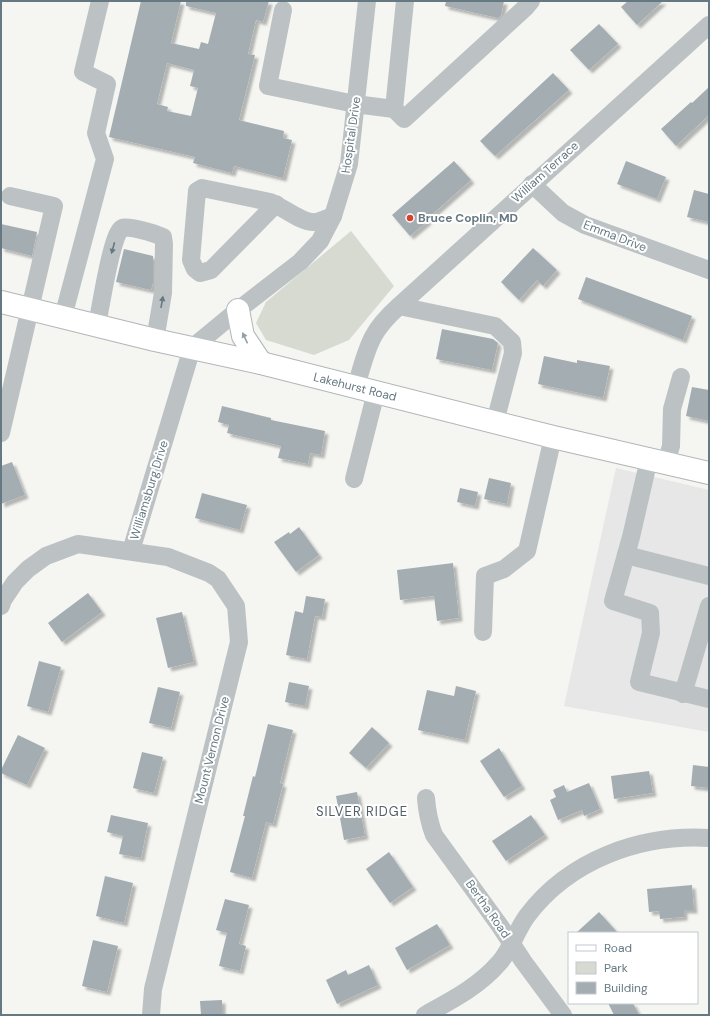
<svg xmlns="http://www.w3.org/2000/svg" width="710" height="1016" font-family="'DM Sans',sans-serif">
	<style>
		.built { fill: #e6e7e6 }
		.green { fill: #d6dad1 }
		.building { fill: #a4aeb2; fill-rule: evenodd; filter: url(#shadow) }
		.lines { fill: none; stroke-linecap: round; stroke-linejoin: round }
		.major-casing { stroke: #b0b6b9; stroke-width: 24 }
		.minor { stroke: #bcc2c4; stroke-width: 18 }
		.major { stroke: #fff; stroke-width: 22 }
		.oneway { fill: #667982 }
		.oneway2 { fill: #94a1a8 }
		.poi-dot { fill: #da412d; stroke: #fff; stroke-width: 1.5 }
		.labels { text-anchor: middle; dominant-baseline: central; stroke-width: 4; stroke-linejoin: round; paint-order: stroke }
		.street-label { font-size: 12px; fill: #667982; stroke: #fff }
		.poi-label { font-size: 12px; font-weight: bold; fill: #667982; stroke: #fff; text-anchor: start }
		.neighbourhood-label { font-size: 13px; letter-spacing: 1px; fill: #536167; stroke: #fff }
	</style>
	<defs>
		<filter id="shadow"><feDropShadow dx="3.5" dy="3.5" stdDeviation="1" flood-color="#0004"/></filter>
	</defs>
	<rect width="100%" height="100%" fill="#f5f5f2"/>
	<path class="built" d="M616 468 709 490V732L564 706Z"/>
	<path class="green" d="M351 231 394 286 349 340 314 355 266 340 256 323 266 302Z"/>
	<g class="building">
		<path d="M141 1H181L171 43 199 49 201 42 208 44 216 13 186 6V1H269L263 22 256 20 248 54 255 55 239 120 284 131 283 138 292 140 283 178 234 166 232 173 193 163 195 157 109 137ZM167 63 194 70 190 86 198 88 191 116 167 111 168 107 157 104Z"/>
		<path d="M446 1H504L501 16 498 18 445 6Z"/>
		<path d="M628 1H663L637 25 621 7Z"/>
		<path d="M599 24 618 44 589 70 570 50Z"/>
		<path d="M553 73 569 90 495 156 480 141Z"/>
		<path d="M709 87V115L676 146 661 129 691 102 692 103Z"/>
		<path d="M454 161 471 180 427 219 428 221 410 236 392 215Z"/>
		<path d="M626 161 666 177 657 199 617 184Z"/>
		<path d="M694 190 709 194V222L687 217Z"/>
		<path d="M1 224 37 232 32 256 1 248Z"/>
		<path d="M533 248 557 270 543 286 537 280 519 300 501 282Z"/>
		<path d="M124 249 153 256V283L151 290 116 282Z"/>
		<path d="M586 277 692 316 683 340 578 299Z"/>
		<path d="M442 329 493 339 498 343 492 370 436 359Z"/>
		<path d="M544 356 577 363V360L610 366 603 398 538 384Z"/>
		<path d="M692 387 709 390V421L686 416Z"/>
		<path d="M222 406 271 418V420L325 431 321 455 310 453 308 464 278 458 281 446 227 433 229 425 218 422Z"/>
		<path d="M12 462 25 495 1 504V466Z"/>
		<path d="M489 478 511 483 507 504 484 499Z"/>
		<path d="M460 488 478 492 475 506 457 502Z"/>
		<path d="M202 493 247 505 240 530 195 518Z"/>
		<path d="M299 527 319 555 296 572 274 542 289 532 290 534Z"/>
		<path d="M453 563 459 618 437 621 434 596 400 600 397 570Z"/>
		<path d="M88 593 102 612 62 642 48 623Z"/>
		<path d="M306 596 325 599 322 617 315 616 307 659 286 655 295 611 303 613Z"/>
		<path d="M182 612 194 662 168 668 156 618Z"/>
		<path d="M39 661 61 667 48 712 27 706Z"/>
		<path d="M289 682 309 686 305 706 285 702Z"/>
		<path d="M456 686 476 691 465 740 418 730 427 690 454 696Z"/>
		<path d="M158 687 180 692 171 728 149 723Z"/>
		<path d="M268 724 293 730 280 783 283 784 273 824 266 822 252 878 230 872 245 816H243L253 776 255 777Z"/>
		<path d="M372 727 389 743 366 768 349 753Z"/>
		<path d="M18 735 45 748 27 785 1 773V770Z"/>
		<path d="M499 748 522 786 504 797 480 761Z"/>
		<path d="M142 752 163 757 154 793 133 788Z"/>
		<path d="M693 765 709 767V788L691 786Z"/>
		<path d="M649 771 653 793 614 799 611 776Z"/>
		<path d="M589 783 600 809 584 816 582 810 558 820 550 800 556 797 553 790 564 785 567 792Z"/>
		<path d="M357 792 365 836 344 840 336 796Z"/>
		<path d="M111 815 148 823 141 858 119 854 123 836 107 832Z"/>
		<path d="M531 815 545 835 506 861 492 841Z"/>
		<path d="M389 852 413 887 390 903 366 869Z"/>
		<path d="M105 876 133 883 124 923 96 916Z"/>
		<path d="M692 885 694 910H684V917L660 919 659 911 649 912 647 889Z"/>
		<path d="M225 899 249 905 239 944 246 946 240 971 219 966 227 933 216 930Z"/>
		<path d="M599 912 618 933H576L588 922Z"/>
		<path d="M437 924 450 945 407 970 395 948Z"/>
		<path d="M93 940 118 946 107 992 82 986Z"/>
		<path d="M369 965 378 985 337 1004 326 980 346 970 348 975Z"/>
		<path d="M222 1000V1015H201L200 1001Z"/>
		<path d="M608 1003H633L639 1015H614Z"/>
	</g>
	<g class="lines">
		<defs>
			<g id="major">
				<path d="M1 302 155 340 261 363 553 437 709 473"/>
				<path d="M238 310 243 336 261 363"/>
			</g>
		</defs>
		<use href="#major" class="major-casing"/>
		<g class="minor">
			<path d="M283 10 268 86 355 104 394 109 404 119 526 7 531 1"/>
			<path d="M394 109 405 1"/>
			<path d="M532 184 563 213 585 225 709 270"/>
			<path d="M276 204 211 270 200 273 195 269 191 260 197 191 202 188 270 202C281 206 301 222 312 222 318 223 327 218 333 216"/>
			<path d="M399 306 495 326 512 342 513 353 495 422"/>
			<path d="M63 317 105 159 96 133 107 84 83 72 100 1"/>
			<path d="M97 325C100 311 112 232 122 228 128 225 156 234 163 237L164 244 163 293 155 340"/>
			<path d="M356 387C361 370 365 352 373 337 379 325 389 315 399 306L709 25"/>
			<path d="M1 433 54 206 10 196"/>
			<path d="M649 459 631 537 613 601 650 613 651 633 639 682 709 699"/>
			<path d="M666 463 671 446 672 409 681 377"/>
			<path d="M354 479 376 392"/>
			<path d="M131 551 192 348 238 310 300 262 320 241 333 216 349 164 367 1"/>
			<path d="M626 555 709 576"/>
			<path d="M1 606 3 600 15 582 28 569 46 556 78 544 168 557 209 573 218 579 236 606 239 642 153 989 151 1015"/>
			<path d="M483 632 485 576 504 569 527 551 553 437"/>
			<path d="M683 694 709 606"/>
			<path d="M426 798C427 812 429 822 434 835L500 926 523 961 563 1015"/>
			<path d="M425 1015C452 1000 478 987 499 963 511 950 516 931 527 916 569 860 640 834 709 838"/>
		</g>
		<use href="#major" class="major"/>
	</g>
	<defs><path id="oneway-solid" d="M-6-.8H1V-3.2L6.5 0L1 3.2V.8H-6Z"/></defs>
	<g class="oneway">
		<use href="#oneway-solid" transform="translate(113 248) rotate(105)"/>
		<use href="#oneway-solid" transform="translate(162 302) rotate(-80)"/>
	</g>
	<use class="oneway2" href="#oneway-solid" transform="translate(245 338) rotate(-115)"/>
	<circle class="poi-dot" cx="410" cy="218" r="4"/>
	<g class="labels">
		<g class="street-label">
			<text transform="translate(351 135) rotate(-82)">Hospital Drive</text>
			<text transform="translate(545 172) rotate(-42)">William Terrace</text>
			<text transform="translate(615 236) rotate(21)">Emma Drive</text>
			<text transform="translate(355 387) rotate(14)">Lakehurst Road</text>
			<text transform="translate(149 490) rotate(-73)">Williamsburg Drive</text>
			<text transform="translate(212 750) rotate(-76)">Mount Vernon Drive</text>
			<text transform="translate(488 909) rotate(55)">Bertha Road</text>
		</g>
		<g class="poi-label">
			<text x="418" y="218">Bruce Coplin, MD</text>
		</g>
		<g class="neighbourhood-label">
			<text x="362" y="811">SILVER RIDGE</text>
		</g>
	</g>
	<rect width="710" height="1016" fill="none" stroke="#667982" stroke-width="4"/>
	<rect x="568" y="932" width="130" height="72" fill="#ffffff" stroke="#c2c9cd"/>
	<rect x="576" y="945" width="20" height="6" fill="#ffffff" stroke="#c2c9cd"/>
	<text x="604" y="952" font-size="12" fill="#667982">Road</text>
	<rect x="576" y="962" width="20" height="12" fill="#d6dad1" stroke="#c2c9cd"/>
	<text x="604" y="972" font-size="12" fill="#667982">Park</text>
	<rect x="576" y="982" width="20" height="12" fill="#a4aeb2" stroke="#c2c9cd"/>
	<text x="604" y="992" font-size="12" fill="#667982">Building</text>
</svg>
